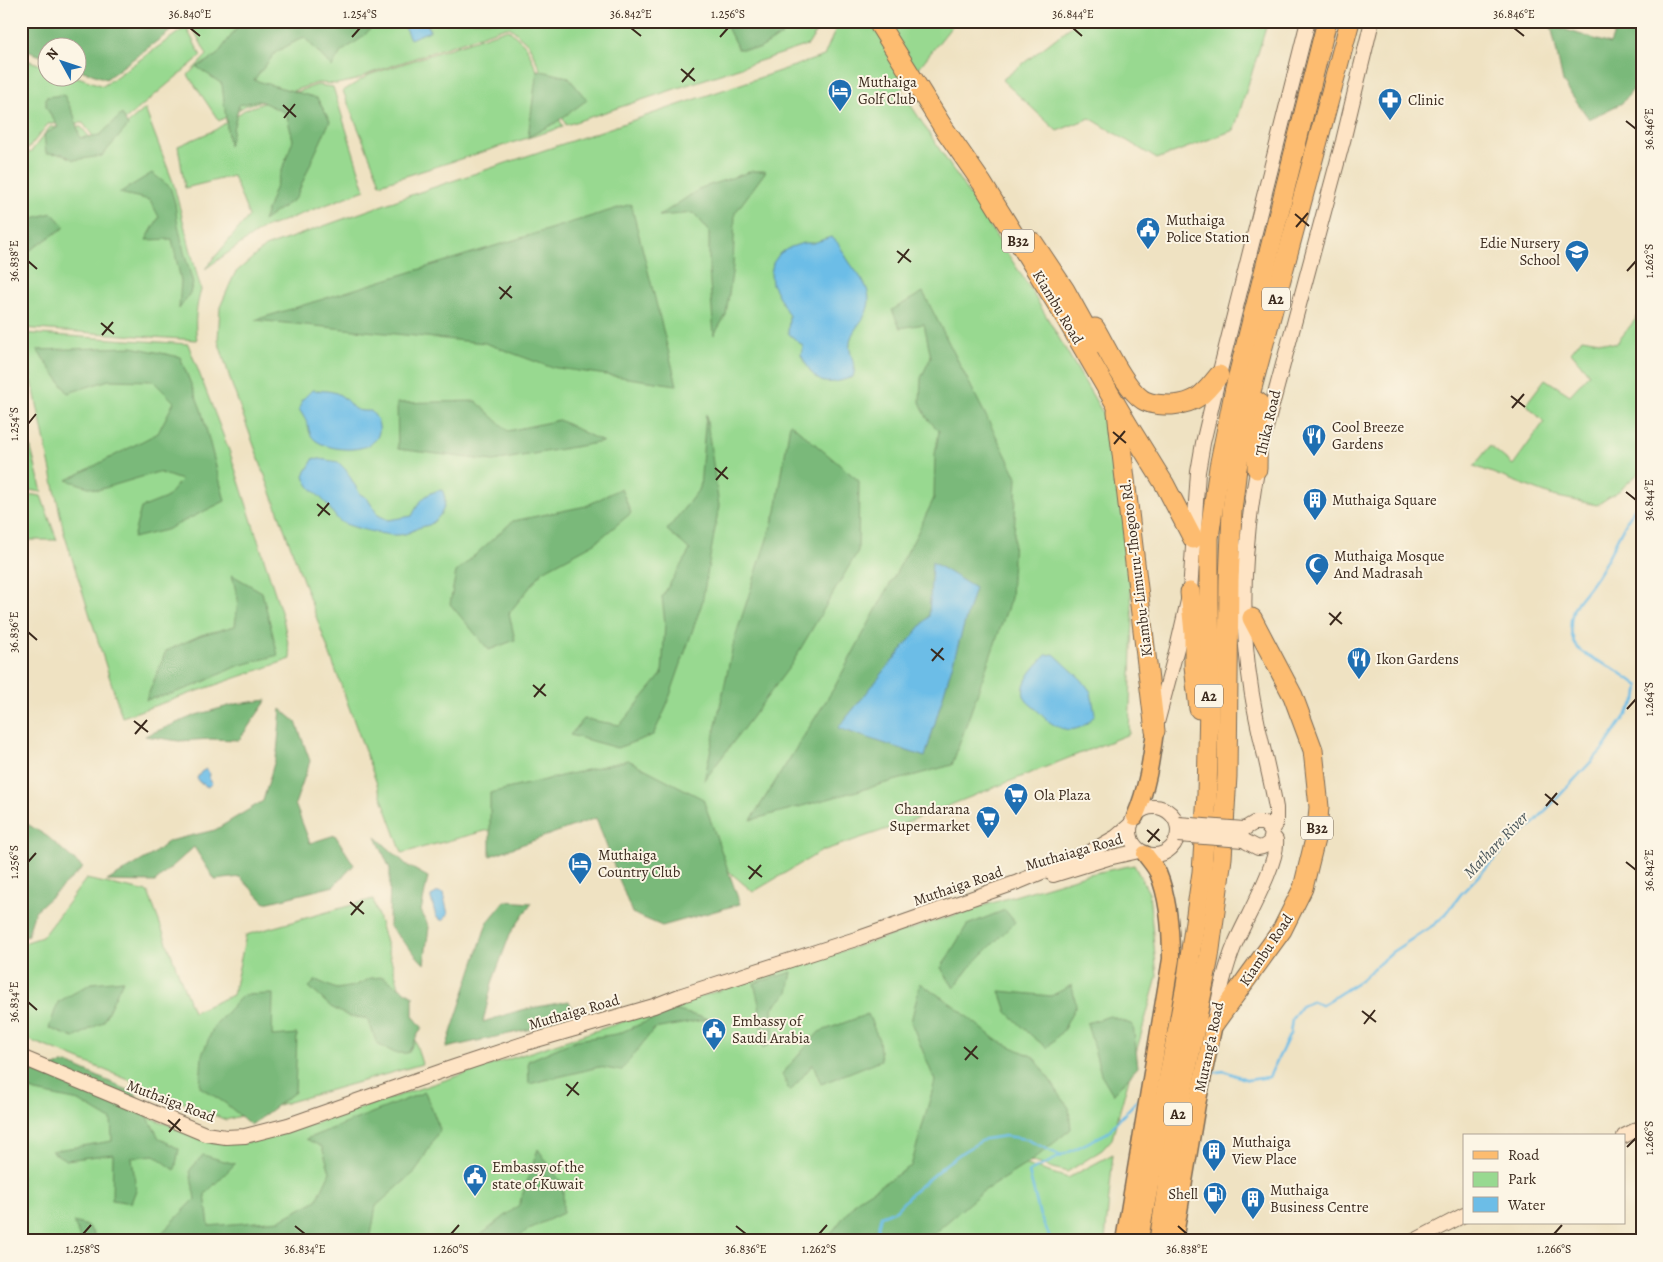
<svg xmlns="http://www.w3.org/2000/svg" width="1663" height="1262" font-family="Alegreya,serif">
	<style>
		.green { fill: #98d990; stroke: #6a8257 }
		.forest { fill: #7ab97a; stroke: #5a724c }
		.water { fill: #6cbde7; stroke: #547482 }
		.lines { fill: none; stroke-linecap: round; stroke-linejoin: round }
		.stream { stroke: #6cbde7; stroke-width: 2.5 }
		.secondary-casing { stroke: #7a6a57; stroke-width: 16 }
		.primary-casing { stroke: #7a6a57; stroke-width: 19 }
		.highway-casing { stroke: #7a6a57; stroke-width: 21 }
		.secondary { stroke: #fee4c5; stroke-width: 14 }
		.primary { stroke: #fdbc6f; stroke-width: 16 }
		.highway { stroke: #fdbc6f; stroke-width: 19 }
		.secondary-bridge-casing { stroke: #7a6a57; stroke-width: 16; stroke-linecap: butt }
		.secondary-bridge { stroke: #fee4c5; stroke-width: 14 }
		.ticks { fill: none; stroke: #3b2a1e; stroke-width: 2 }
		.labels { text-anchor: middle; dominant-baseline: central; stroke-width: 4; stroke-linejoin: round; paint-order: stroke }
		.shield { fill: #fcf5e5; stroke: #75675a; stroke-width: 1 }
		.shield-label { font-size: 14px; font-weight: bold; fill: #3b2a1e }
		.poi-label { font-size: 15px; fill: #3b2a1e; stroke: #fcf5e5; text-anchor: start }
		.street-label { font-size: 15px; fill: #3b2a1e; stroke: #fcf5e5 }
		.water-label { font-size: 16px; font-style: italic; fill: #4a565a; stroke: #fcf5e5 }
		.neatline { fill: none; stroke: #3b2a1e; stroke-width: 2 }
		.ticks-label { font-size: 12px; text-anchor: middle; fill: #3b2a1e }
	</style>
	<rect width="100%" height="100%" fill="#fcf5e5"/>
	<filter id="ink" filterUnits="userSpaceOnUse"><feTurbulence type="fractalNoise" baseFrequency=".02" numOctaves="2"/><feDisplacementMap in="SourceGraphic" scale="10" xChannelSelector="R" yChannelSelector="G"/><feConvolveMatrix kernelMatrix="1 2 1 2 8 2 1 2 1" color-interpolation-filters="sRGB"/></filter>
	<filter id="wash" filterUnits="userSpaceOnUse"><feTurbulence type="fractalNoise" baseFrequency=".0096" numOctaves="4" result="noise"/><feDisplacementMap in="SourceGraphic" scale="20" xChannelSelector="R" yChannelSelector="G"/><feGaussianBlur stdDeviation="1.12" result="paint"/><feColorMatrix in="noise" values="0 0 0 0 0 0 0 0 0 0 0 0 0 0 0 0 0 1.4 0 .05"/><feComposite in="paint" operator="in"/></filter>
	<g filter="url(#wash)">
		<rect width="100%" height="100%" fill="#efe2c2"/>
		<g class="green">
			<path d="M197 21H823L808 45 566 125 529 45 511 28 506 27 371 73 356 80 337 84 317 83 245 106 219 121 188 75 207 55 192 26Z"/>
			<path d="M839 21H956L901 90 1028 285 1117 437 1133 619 1129 734 905 823 822 851 753 892 636 791 402 853 232 385 218 340 220 307 235 273 265 247 408 196 824 56Z"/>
			<path d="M1078 21H1268L1234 130 1157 159 1090 118 1057 131 1002 80Z"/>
			<path d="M186 27 201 56 98 143 83 123 48 124 28 149 21 143V58L47 67 48 78 78 77 103 86Z"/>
			<path d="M508 29 526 46 563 127 380 184 378 177 343 91 369 75Z"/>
			<path d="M317 85 333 87 365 190 262 229 205 269 249 216 233 176 185 188 178 146 215 130 246 109Z"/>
			<path d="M145 109 173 182 201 290C196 307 194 322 197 340L21 328V147L30 153 50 127H81L99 148Z"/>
			<path d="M1642 311V470L1620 490 1597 505 1553 496 1474 466 1490 446 1513 465 1544 422 1526 404 1545 379 1570 395 1589 374 1571 352 1582 338 1616 344Z"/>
			<path d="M22 333 188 344 230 453 283 618 291 659 122 717 64 533Z"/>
			<path d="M21 409 42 492 21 489Z"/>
			<path d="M21 493 41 496 57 540H21Z"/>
			<path d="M1134 865 1149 893 1157 977 1112 1139 1102 1150 1067 1172 996 1151 886 1241H21V1064L203 1139C237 1147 249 1143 281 1134L680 1003 1011 897 1085 875Z"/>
			<path d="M86 879 148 892 193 1012 233 995 246 935 373 899 422 1064 226 1120 68 1055 21 1037V944L42 937Z"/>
			<path d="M1113 1154 1105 1241H893L997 1156 1068 1178Z"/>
		</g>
		<g class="forest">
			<path d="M21 21H184L106 79 78 69V48H48L47 58 21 49Z"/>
			<path d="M242 21H377L363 37 341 52 332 67 304 37 276 52 254 80 317 98 330 121 312 160 296 198 263 221 293 140 286 113 258 100 239 105 229 146 222 84 197 67 217 55Z"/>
			<path d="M724 21H770L782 35 759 49H738Z"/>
			<path d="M1619 21H1642V79L1622 103 1589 119 1563 82 1551 25 1610 44Z"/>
			<path d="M537 70 568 77 587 100 555 123 528 137Z"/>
			<path d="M64 95 74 115 80 138 100 135 122 114 128 126 102 156 74 160 63 154 46 153 44 134 58 127 46 107V97Z"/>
			<path d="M752 171H766L735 213 733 266 726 315 714 335 709 270V231L694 213 659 216 701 188Z"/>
			<path d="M152 173 170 187 175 203 177 220 184 252 193 283 190 293 179 309 181 281 172 239 146 240 159 217 150 200 119 193Z"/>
			<path d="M21 186 26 220 52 213 65 227 29 251 21 253Z"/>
			<path d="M631 204 677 385 550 367 485 343 255 320Z"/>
			<path d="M923 292 1017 477 1011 598 952 765 751 820 834 688 917 534 934 498 935 454 939 431 927 418 920 402 921 378 931 357 924 324 900 328 892 310Z"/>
			<path d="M132 347 180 357 201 409 225 501 166 530 133 538 141 508 166 498 181 480 158 472 98 490 67 480 158 433 174 402 153 381 109 380 68 393 37 350Z"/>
			<path d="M476 401 508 431 559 420 603 442 493 461 398 449 397 403Z"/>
			<path d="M706 414 719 506 702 603 665 710 653 735 617 748 570 735 584 719 620 725 662 674 665 623 662 597 690 550 667 530 700 488Z"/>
			<path d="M790 423 859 481 858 551 791 665 704 781 734 641 776 511Z"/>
			<path d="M621 488 631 513 595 543 543 571 509 613 515 640 489 650 450 604 456 572 513 521 586 506Z"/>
			<path d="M232 575 262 592 278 655 235 667 197 685 171 694 146 700 166 651 201 635 235 626 238 600Z"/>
			<path d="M267 700 239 740 211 739 179 741 145 736 196 715 236 704Z"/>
			<path d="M281 709 296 722 310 761 295 804 310 843 335 835 354 865 334 886 265 903 240 877 215 880 194 847 155 882 107 881 153 854 169 841 215 830 263 801 277 753Z"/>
			<path d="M628 760 703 799 740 904 662 926 632 913 596 818 490 856V793Z"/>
			<path d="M21 820 48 837 83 868 35 911 27 937 21 935Z"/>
			<path d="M376 837 408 866 428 877 421 911 429 927 424 964 389 926 390 869Z"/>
			<path d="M505 901 532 903 510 934 492 983 483 1022 521 1010 569 1001 574 1014 549 1025 446 1048 487 923Z"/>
			<path d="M1005 910 1015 922 969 968 954 988 941 968 967 925Z"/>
			<path d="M792 972 788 993 772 1008 774 1041 763 1049 759 1004 754 983Z"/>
			<path d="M383 977 413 996V1016L422 1027 408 1053H395L377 1044 368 1019 348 1016 331 1007 309 987 316 980 336 989 355 986 371 978Z"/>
			<path d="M123 980 103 1022 74 1038 49 1028 58 1002 92 983Z"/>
			<path d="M920 983 953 1005 996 1040 1034 1057 1069 1108 1071 1129 1033 1160 982 1192 925 1241H825L857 1200 911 1166 935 1081 911 1022Z"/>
			<path d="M1072 985 1076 1005 1064 1029 1047 1048 1032 1036 1007 1012 1000 991 1051 996Z"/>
			<path d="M273 994 272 1036 297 1034 295 1092 251 1125 225 1103 200 1087 202 1055 214 1026 243 995Z"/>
			<path d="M674 1010 709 1019 654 1029 621 1071 599 1067 529 1084 528 1061 576 1040 617 1034Z"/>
			<path d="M868 1014 879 1040 881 1060 821 1084 813 1064 790 1092 782 1074 819 1032Z"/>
			<path d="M1110 1016 1133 1025 1138 1067 1113 1094 1101 1074 1087 1023Z"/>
			<path d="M67 1063 135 1093 159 1138 179 1149 175 1170 154 1155 132 1157 136 1190 131 1203 112 1200 113 1154 66 1160 51 1151 112 1141 111 1120 79 1101 36 1092 21 1086V1074Z"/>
			<path d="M425 1092 440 1129 416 1171 376 1206 370 1241H332L323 1235 309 1241H154L195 1199 190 1170 203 1155 235 1164 205 1194 209 1226 280 1220 317 1200 330 1172 322 1147 306 1139Z"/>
			<path d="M538 1149 563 1185V1213L527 1230 516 1241H491L477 1238 519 1205Z"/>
			<path d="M74 1222 88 1226 94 1234 92 1241H79L80 1239Z"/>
		</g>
		<g class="water">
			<path d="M413 21H426L430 31 410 39 404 26Z"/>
			<path d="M831 237C839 242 840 247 845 255 855 274 877 288 866 313 861 324 851 331 850 343 848 356 858 363 853 377 821 388 816 383 801 355L803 346 788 333 789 316 772 284 771 273 773 263 780 253 791 247 803 243H813Z"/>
			<path d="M312 390C321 391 333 390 340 395 355 405 348 412 371 411 377 418 380 423 379 432 375 455 330 452 315 440 308 434 309 426 305 419 303 416 301 412 299 409L302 400Z"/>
			<path d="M314 458 338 462 346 470 360 494 367 498 378 515 388 520 412 516C419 502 425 492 442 490 450 503 441 518 429 525 425 526 421 527 418 528 410 532 406 535 396 535 387 536 349 527 341 522 334 517 330 507 324 501 315 492 307 487 304 475Z"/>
			<path d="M932 562 975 588 925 757 838 728 929 616Z"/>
			<path d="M1054 654 1082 680 1091 692 1095 714C1078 739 1055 731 1038 711 1030 703 1021 701 1024 686 1027 674 1038 664 1046 655Z"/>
			<path d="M206 769 210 774 209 778 212 783 208 787 199 782 197 778 201 772Z"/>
			<path d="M438 892 443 893 448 914 443 921 436 917 431 898V896Z"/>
		</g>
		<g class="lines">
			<g class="stream">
				<path d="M1210 1073 1224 1071 1248 1080 1269 1077 1290 1034 1292 1019 1301 1006 1312 1001 1322 1005 1361 980 1392 952 1435 924 1446 914 1461 894 1511 842 1532 825 1603 749 1637 699 1639 686C1631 680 1623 674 1614 669 1601 661 1581 657 1574 642 1571 634 1570 623 1572 615 1574 602 1585 594 1592 583 1612 557 1621 523 1642 498"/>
				<path d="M870 1241 876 1235 881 1216 896 1210 913 1192 946 1164 964 1151 985 1139 1005 1136 1026 1139 1061 1156"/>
				<path d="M1049 1241V1235L1040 1216 1029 1172 1107 1133 1140 1097"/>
			</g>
		</g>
	</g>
	<g filter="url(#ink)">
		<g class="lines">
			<defs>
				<g id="secondary">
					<path d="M1263 439 1343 141 1372 21"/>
					<path d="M1259 460C1245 533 1239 615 1251 688 1257 729 1269 768 1276 808V823L1271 831"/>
					<path d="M1157 723 1177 648 1190 592 1198 472 1203 443 1219 375 1308 21"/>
					<circle cx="1154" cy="831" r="24"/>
					<path d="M1243 840 1258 848C1268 847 1273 840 1271 831L1264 823H1254L1244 829"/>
					<path d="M1053 875 1108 858 1139 851"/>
					<path d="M1215 1018C1220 993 1225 968 1235 944 1245 920 1279 862 1276 840L1272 835"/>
					<path d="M21 1057 205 1134 226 1137 245 1136 288 1125 445 1070 526 1043 654 1006 682 995 859 938 1018 882 1090 852 1116 837 1131 824"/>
					<path d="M1624 1136 1642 1127"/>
					<path d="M1414 1241 1464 1215"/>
				</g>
				<g id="primary">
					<path d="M1135 817C1147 789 1151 761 1155 731"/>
					<path d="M1124 1241 1171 959C1171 931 1169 899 1158 873 1155 866 1149 860 1145 854"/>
					<path d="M1174 1241 1197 1104 1214 1024"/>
				</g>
				<g id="highway">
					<path d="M877 21 943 127 982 183 1065 317 1128 425 1165 485 1193 539"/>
					<path d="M1033 242 1065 290 1095 344"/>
					<path d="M1095 328C1106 347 1127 392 1145 401 1153 405 1163 405 1172 405 1197 403 1204 394 1219 375"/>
					<path d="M1117 412 1155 731"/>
					<path d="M1257 469 1258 402"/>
					<path d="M1190 592 1194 633V666L1199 709"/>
					<path d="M1214 1024 1282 930 1303 888 1317 831 1319 807 1313 750 1293 696 1252 618"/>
					<path d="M1138 1241 1186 985 1202 872 1207 794 1210 659 1209 601V538L1219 467 1235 388 1327 21"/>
					<path d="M1159 1241 1180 1103 1209 957 1222 858 1227 776 1229 580 1232 511 1237 468 1249 399 1350 21"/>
				</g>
			</defs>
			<use href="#secondary" class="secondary-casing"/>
			<use href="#primary" class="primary-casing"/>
			<use href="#highway" class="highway-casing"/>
			<use href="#secondary" class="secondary"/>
			<use href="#primary" class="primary"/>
			<use href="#highway" class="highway"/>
			<defs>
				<g id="secondary-bridge">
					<path d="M1178 824 1244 829"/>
					<path d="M1178 835 1243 840"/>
				</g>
			</defs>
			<use href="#secondary-bridge" class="secondary-bridge-casing"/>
			<use href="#secondary-bridge" class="secondary-bridge"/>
		</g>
	</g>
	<path class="ticks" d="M190 28 200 36M631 28 641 36M1073 28 1082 36M1514 28 1524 36M352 37 360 28M720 37 728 28M681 69 695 81M682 82 694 68M283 105 296 117M284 118 295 104M1626 121 1636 129M1295 214 1309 226M1296 227 1308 213M897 251 911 262M28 261 37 269M898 263 909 249M1627 271 1636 261M499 287 512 298M500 299 511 286M101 323 114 334M102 335 113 322M1511 396 1525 407M1512 408 1524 394M28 424 36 414M1113 432 1126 443M1114 444 1125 431M715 468 728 479M716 480 727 467M1626 492 1636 500M317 504 330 515M318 516 329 503M1329 613 1342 624M1330 625 1341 612M28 632 37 640M931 649 944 660M932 661 943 648M533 685 546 696M534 697 545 684M1627 709 1636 699M134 721 148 732M135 734 147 720M1545 794 1558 805M1546 806 1557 793M1147 830 1160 841M1148 842 1159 829M28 862 36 853M1626 862 1636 870M748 866 762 877M749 879 761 865M350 902 364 914M351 915 363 901M28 1002 37 1010M1362 1011 1376 1022M1364 1024 1375 1010M964 1047 978 1059M965 1060 977 1046M566 1084 579 1095M567 1096 578 1082M168 1120 181 1131M169 1132 180 1119M1627 1147 1636 1138M295 1226 305 1234M736 1226 746 1234M1178 1226 1187 1234M83 1234 91 1225M451 1234 459 1225M819 1234 827 1225M1554 1234 1562 1225"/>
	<defs>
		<symbol id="hotel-pin" viewBox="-11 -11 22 30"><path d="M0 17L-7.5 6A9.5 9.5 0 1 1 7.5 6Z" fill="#1f6fb2" stroke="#fcf5e5"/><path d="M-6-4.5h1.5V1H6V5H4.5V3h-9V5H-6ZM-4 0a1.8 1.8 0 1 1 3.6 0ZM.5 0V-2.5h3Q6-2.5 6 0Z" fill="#fff"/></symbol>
		<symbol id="pharmacy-pin" viewBox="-11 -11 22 30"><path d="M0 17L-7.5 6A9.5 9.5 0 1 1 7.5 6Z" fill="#1f6fb2" stroke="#fcf5e5"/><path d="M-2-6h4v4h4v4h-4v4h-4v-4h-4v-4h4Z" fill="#fff"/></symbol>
		<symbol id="civic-pin" viewBox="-11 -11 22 30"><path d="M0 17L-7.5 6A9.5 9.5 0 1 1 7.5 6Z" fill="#1f6fb2" stroke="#fcf5e5"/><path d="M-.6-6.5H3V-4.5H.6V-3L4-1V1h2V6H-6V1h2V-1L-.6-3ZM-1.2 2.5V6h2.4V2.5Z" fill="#fff"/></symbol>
		<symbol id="school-pin" viewBox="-11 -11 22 30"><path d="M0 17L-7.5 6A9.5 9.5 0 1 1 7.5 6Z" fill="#1f6fb2" stroke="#fcf5e5"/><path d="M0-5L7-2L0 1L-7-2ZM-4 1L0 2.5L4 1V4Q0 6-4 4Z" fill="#fff"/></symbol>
		<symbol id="restaurant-pin" viewBox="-11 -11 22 30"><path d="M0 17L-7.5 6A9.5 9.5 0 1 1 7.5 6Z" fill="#1f6fb2" stroke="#fcf5e5"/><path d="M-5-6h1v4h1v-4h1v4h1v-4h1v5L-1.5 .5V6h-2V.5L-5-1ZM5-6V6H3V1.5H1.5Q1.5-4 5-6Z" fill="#fff"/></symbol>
		<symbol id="building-pin" viewBox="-11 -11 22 30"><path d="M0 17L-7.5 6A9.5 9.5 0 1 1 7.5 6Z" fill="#1f6fb2" stroke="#fcf5e5"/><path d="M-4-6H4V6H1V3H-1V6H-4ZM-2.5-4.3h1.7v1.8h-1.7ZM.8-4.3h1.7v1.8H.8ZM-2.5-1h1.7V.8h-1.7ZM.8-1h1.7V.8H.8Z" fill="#fff"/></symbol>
		<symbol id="mosque-pin" viewBox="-11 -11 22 30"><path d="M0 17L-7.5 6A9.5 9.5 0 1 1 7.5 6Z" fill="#1f6fb2" stroke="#fcf5e5"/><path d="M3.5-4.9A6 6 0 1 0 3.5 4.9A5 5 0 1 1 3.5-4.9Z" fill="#fff"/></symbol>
		<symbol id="supermarket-pin" viewBox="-11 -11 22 30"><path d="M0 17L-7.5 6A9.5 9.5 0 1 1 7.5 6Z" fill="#1f6fb2" stroke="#fcf5e5"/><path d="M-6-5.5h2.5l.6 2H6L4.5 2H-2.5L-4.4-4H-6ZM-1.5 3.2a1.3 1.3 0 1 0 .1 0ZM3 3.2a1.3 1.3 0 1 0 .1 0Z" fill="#fff"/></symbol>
		<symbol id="fuel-pin" viewBox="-11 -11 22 30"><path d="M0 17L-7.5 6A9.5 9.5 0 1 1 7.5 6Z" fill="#1f6fb2" stroke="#fcf5e5"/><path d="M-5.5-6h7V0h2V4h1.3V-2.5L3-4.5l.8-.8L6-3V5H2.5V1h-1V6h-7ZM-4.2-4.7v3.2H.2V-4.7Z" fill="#fff"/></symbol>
	</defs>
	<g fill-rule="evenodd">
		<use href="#hotel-pin" x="826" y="77" width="28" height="38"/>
		<use href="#pharmacy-pin" x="1376" y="86" width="28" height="38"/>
		<use href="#civic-pin" x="1134" y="215" width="28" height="38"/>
		<use href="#school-pin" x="1563" y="238" width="28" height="38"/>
		<use href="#restaurant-pin" x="1300" y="422" width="28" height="38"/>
		<use href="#building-pin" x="1301" y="486" width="28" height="38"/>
		<use href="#mosque-pin" x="1303" y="551" width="28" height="38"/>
		<use href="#restaurant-pin" x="1345" y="645" width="28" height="38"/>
		<use href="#supermarket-pin" x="1002" y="781" width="28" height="38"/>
		<use href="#supermarket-pin" x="974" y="804" width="28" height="38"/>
		<use href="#hotel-pin" x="566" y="850" width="28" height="38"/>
		<use href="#civic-pin" x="700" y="1016" width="28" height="38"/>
		<use href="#building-pin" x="1200" y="1137" width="28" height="38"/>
		<use href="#civic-pin" x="461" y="1162" width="28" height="38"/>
		<use href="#fuel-pin" x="1201" y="1180" width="28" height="38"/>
		<use href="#building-pin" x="1239" y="1185" width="28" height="38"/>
	</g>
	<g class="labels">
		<g class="shield">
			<rect x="1002" y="229.5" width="32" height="23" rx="4"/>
			<rect x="1262" y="287.5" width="28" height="23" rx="4"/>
			<rect x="1195" y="684.5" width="28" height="23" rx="4"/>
			<rect x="1301" y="816.5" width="32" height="23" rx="4"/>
			<rect x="1164" y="1102.5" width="28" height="23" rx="4"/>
		</g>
		<g class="shield-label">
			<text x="1018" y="241">B32</text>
			<text x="1276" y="299">A2</text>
			<text x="1209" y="696">A2</text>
			<text x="1317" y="828">B32</text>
			<text x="1178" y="1114">A2</text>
		</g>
		<g class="poi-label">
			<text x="858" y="82">Muthaiga<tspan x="858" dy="17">Golf Club</tspan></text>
			<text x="1408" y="100">Clinic</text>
			<text x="1166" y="220">Muthaiga<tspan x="1166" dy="17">Police Station</tspan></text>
			<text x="1560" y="243" text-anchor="end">Edie Nursery<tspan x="1560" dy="17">School</tspan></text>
			<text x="1332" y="427">Cool Breeze<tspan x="1332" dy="17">Gardens</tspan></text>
			<text x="1332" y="500">Muthaiga Square</text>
			<text x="1334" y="556">Muthaiga Mosque<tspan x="1334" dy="17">And Madrasah</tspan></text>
			<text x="1376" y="659">Ikon Gardens</text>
			<text x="1034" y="795">Ola Plaza</text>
			<text x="970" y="809" text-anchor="end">Chandarana<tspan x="970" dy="17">Supermarket</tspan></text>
			<text x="598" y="855">Muthaiga<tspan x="598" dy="17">Country Club</tspan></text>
			<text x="732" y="1021">Embassy of<tspan x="732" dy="17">Saudi Arabia</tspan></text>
			<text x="1232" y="1142">Muthaiga<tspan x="1232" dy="17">View Place</tspan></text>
			<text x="492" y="1167">Embassy of the<tspan x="492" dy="17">state of Kuwait</tspan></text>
			<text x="1270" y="1190">Muthaiga<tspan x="1270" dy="17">Business Centre</tspan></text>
			<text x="1198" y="1194" text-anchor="end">Shell</text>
		</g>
		<g class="street-label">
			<text transform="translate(1058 307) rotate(59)">Kiambu Road</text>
			<text transform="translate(1268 423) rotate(-77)">Thika Road</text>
			<text transform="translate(1136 568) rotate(-97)">Kiambu-Limuru-Thogoto Rd.</text>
			<text transform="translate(1074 852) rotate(-16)">Muthaiaga Road</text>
			<text transform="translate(958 886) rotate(-19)">Muthaiga Road</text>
			<text transform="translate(1266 950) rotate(-56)">Kiambu Road</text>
			<text transform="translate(574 1012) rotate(-16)">Muthaiga Road</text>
			<text transform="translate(1209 1047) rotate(-78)">Murang'a Road</text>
			<text transform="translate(171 1101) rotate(21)">Muthaiga Road</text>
		</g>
		<g class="water-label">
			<text transform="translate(1496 845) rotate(-46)">Mathare River</text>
		</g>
	</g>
	<rect width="1663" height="1262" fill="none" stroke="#fcf5e5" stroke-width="55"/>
	<rect x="1463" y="1134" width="162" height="90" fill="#fcf5e5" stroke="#afa495"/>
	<rect x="1473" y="1151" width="25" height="8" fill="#fdbc6f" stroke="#afa495"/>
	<text x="1508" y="1160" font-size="15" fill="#3b2a1e">Road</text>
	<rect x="1473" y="1172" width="25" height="15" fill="#98d990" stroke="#afa495"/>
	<text x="1508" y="1184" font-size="15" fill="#3b2a1e">Park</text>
	<rect x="1473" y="1197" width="25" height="15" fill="#6cbde7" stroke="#afa495"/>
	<text x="1508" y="1210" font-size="15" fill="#3b2a1e">Water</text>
	<g transform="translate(62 62) rotate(310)"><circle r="24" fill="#fcf5e5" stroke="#afa495"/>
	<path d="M0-4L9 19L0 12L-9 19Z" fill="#1f6fb2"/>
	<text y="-8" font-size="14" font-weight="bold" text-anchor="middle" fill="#3b2a1e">N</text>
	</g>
	<rect x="28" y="28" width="1608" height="1206" class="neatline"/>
	<g class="ticks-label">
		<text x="190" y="18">36.840°E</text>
		<text x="360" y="18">1.254°S</text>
		<text x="631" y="18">36.842°E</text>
		<text x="728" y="18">1.256°S</text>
		<text x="1073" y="18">36.844°E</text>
		<text x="1514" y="18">36.846°E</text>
		<text transform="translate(1649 129) rotate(-90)" y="4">36.846°E</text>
		<text transform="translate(1649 261) rotate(-90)" y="4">1.262°S</text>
		<text transform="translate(14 261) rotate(-90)" y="4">36.838°E</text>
		<text transform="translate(14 424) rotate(-90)" y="4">1.254°S</text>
		<text transform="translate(1649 500) rotate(-90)" y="4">36.844°E</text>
		<text transform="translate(14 632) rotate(-90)" y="4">36.836°E</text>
		<text transform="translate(1649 699) rotate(-90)" y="4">1.264°S</text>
		<text transform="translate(14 862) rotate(-90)" y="4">1.256°S</text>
		<text transform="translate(1649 870) rotate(-90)" y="4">36.842°E</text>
		<text transform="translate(14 1002) rotate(-90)" y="4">36.834°E</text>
		<text transform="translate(1649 1138) rotate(-90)" y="4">1.266°S</text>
		<text x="83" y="1253">1.258°S</text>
		<text x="305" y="1253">36.834°E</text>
		<text x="451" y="1253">1.260°S</text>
		<text x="746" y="1253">36.836°E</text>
		<text x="819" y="1253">1.262°S</text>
		<text x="1187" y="1253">36.838°E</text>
		<text x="1554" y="1253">1.266°S</text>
	</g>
</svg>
